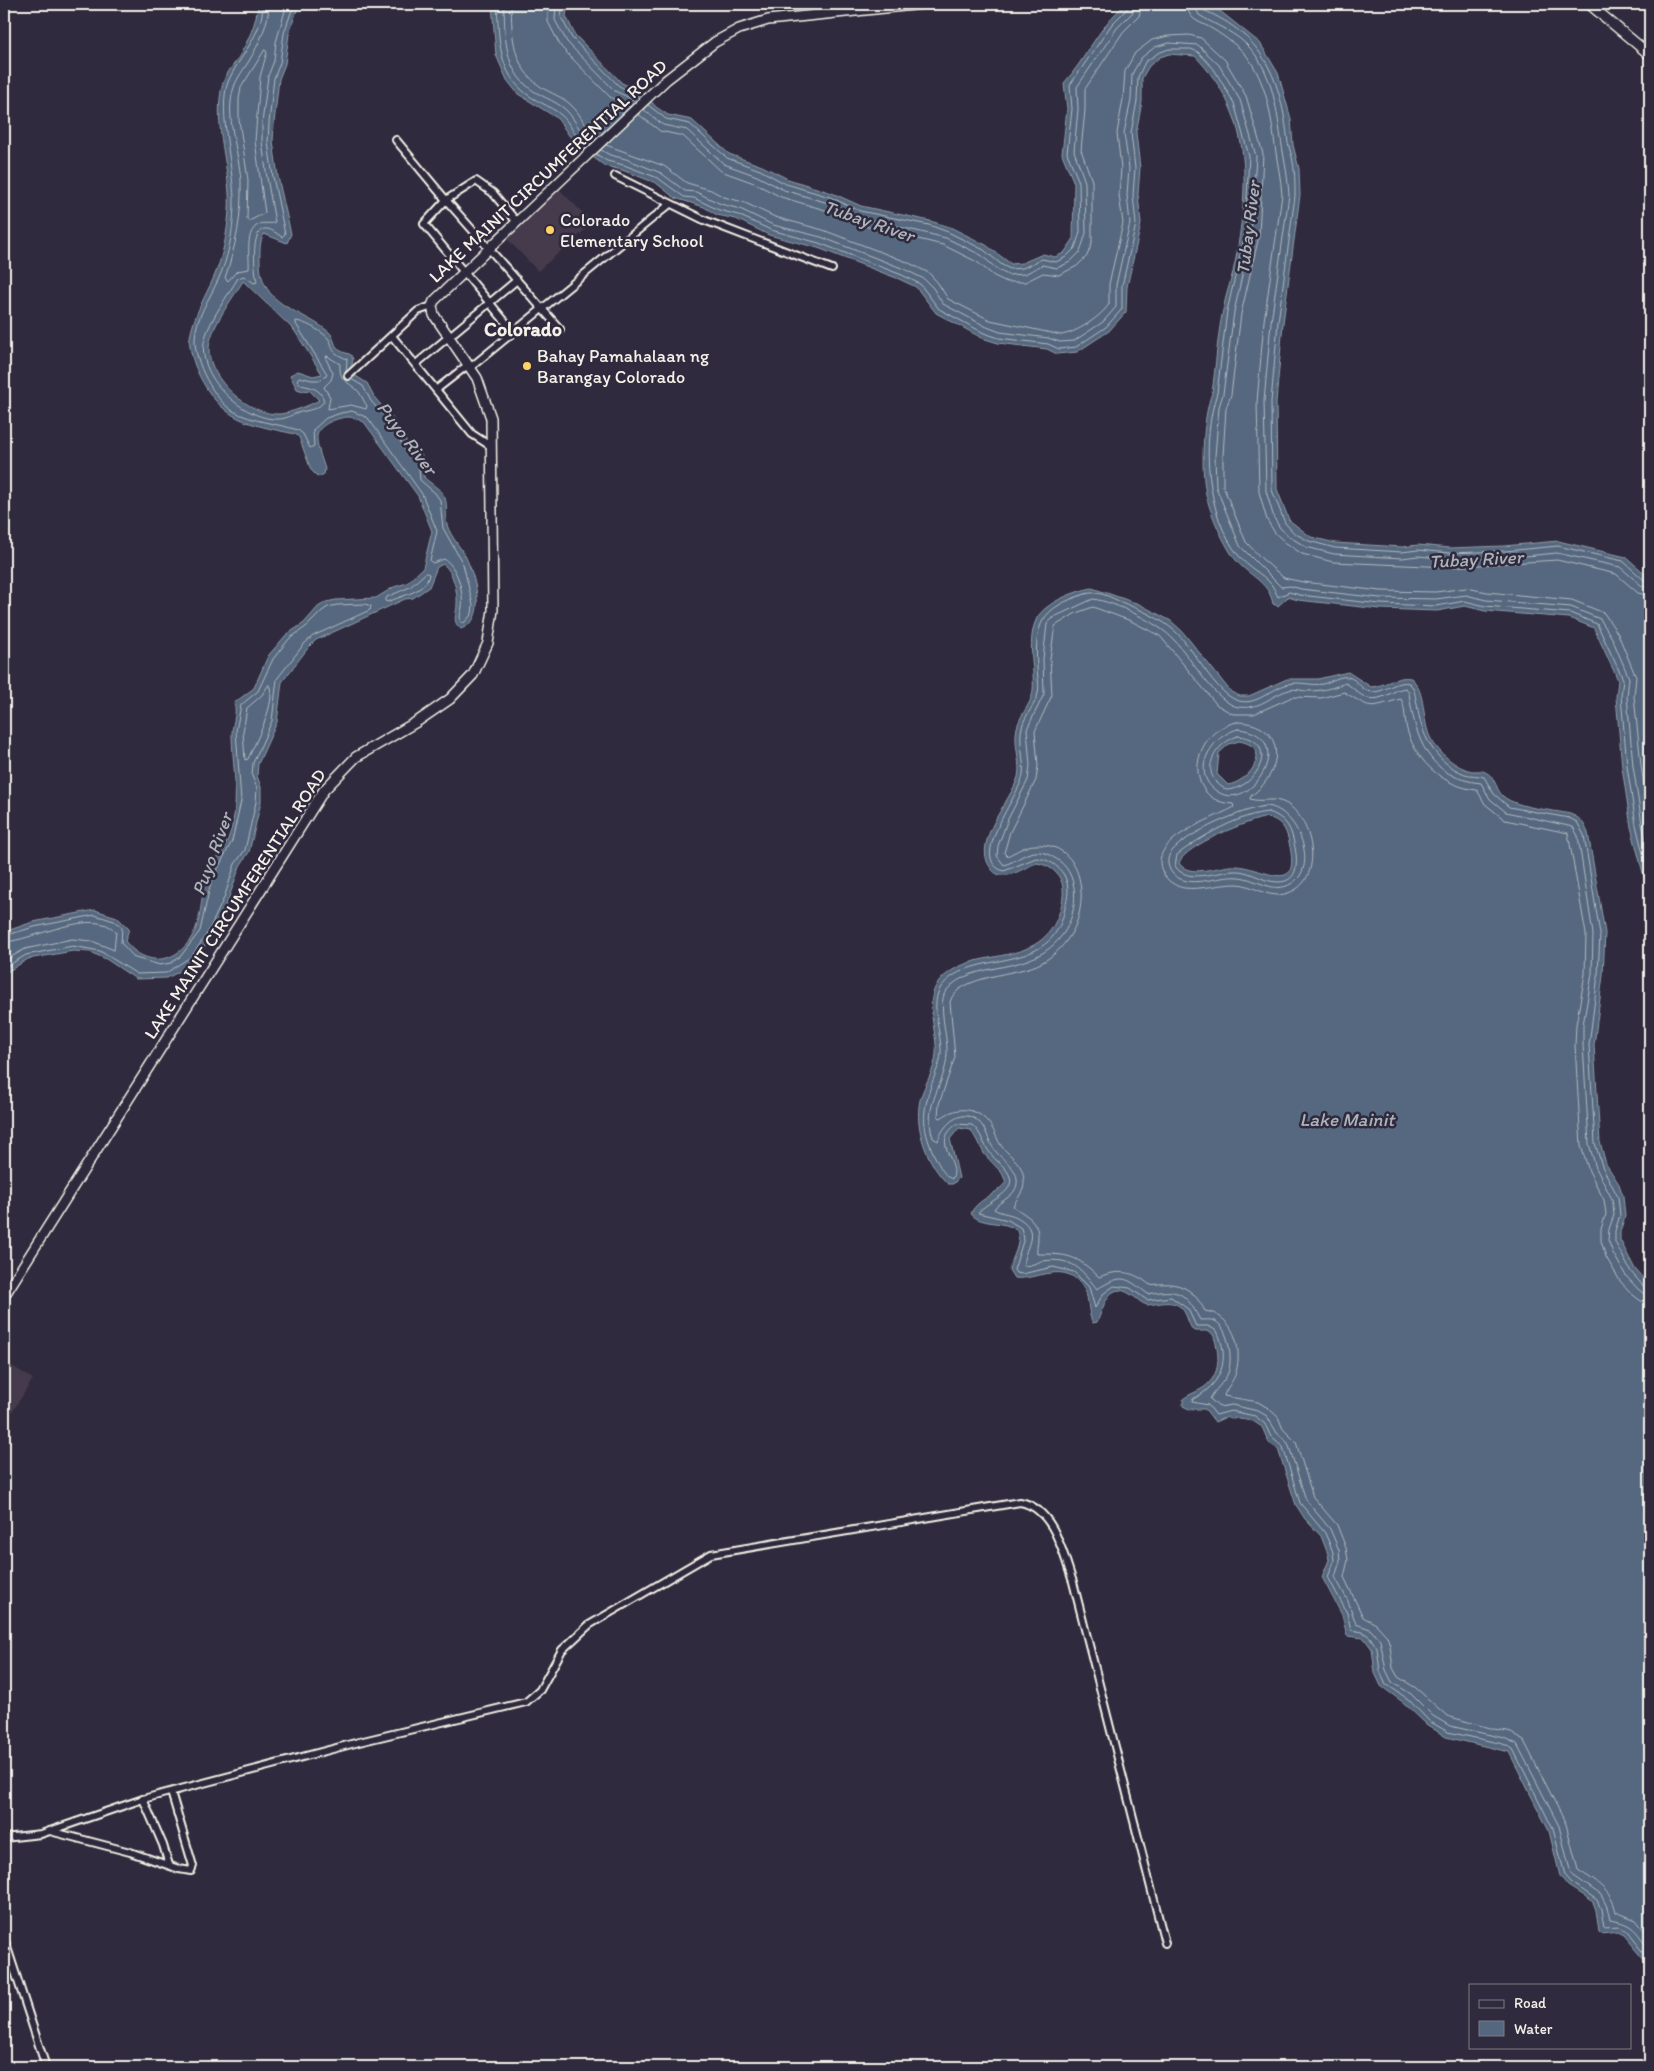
<svg xmlns="http://www.w3.org/2000/svg" width="1654" height="2071" font-family="Itim,sans-serif">
	<style>
		.built { fill: #443a4e }
		.water { fill: #54677f; stroke: #949ea9; fill-rule: evenodd }
		.lines { fill: none; stroke-linecap: round; stroke-linejoin: round }
		.shore { stroke: #b4babe; stroke-width: 1 }
		.minor-casing { stroke: #f4f1e8; stroke-width: 10 }
		.secondary-casing { stroke: #f4f1e8; stroke-width: 12 }
		.minor { stroke: #2f2a3d; stroke-width: 6 }
		.secondary { stroke: #2f2a3d; stroke-width: 9 }
		.poi-dot { fill: #ffd166; stroke: #2f2a3d; stroke-width: 2 }
		.labels { text-anchor: middle; dominant-baseline: central; stroke-width: 5; stroke-linejoin: round; paint-order: stroke }
		.street-label { font-size: 18px; fill: #f4f1e8; stroke: #2f2a3d }
		.poi-label { font-size: 18px; fill: #f4f1e8; stroke: #2f2a3d; text-anchor: start }
		.water-label { font-size: 19px; font-style: italic; fill: #acb3b9; stroke: #2f2a3d }
		.quarter-label { font-size: 20px; font-weight: bold; fill: #f4f1e8; stroke: #2f2a3d }
	</style>
	<rect width="100%" height="100%" fill="#2f2a3d"/>
	<filter id="ink" filterUnits="userSpaceOnUse"><feTurbulence type="fractalNoise" baseFrequency=".02" numOctaves="2"/><feDisplacementMap in="SourceGraphic" scale="10" xChannelSelector="R" yChannelSelector="G"/><feConvolveMatrix kernelMatrix="1 2 1 2 8 2 1 2 1" color-interpolation-filters="sRGB"/></filter>
	<g filter="url(#ink)">
		<g class="built">
			<path d="M558 188 593 223 538 271 506 238Z"/>
			<path d="M4 1361 33 1379 4 1425Z"/>
		</g>
		<g class="water">
			<path d="M258 4H299L289 34 285 64 279 79 274 123 273 141 278 177 291 234 287 243 264 234C259 243 260 251 260 261 260 307 301 309 329 332 335 337 333 347 341 351 344 353 348 353 351 355L353 359 351 370 354 375 367 383 375 398 393 419 409 446 417 449 424 459V477C430 484 441 488 445 498 448 507 445 516 447 525 451 538 463 549 468 562 476 582 487 620 461 629 451 621 457 615 457 604 458 592 453 571 443 564L437 567 429 587 413 598 405 599 316 640 308 648 282 682 277 722 258 764 257 776 261 787V802L249 852 240 866 228 900 212 935 196 959 182 970 167 978 136 979 106 959 90 952 73 951 28 959 4 974V932L33 922 95 910 117 917 129 929 125 941C148 971 183 962 196 928 202 912 201 895 206 880 211 864 222 853 228 839 241 806 233 771 232 737 231 725 238 715 234 703L254 688 268 656 286 635 304 623 318 607 326 602 336 600 376 598 394 587 407 583 423 568 432 531 418 496 364 422C359 420 354 417 349 417 339 417 319 424 317 435 316 445 322 459 325 469L324 474 318 477 311 470 299 437 295 434C248 424 221 421 198 373 194 364 188 347 190 337 194 315 205 297 214 277 223 256 227 234 229 211 232 169 211 124 223 83 225 75 232 67 237 60 247 43 257 23 258 4ZM243 281 294 330 322 374 313 376 298 371 290 375 297 389 303 391 309 390 319 400C311 405 290 413 280 414 250 416 208 379 209 349 209 329 233 298 243 281Z"/>
			<path d="M492 4H568L566 16 575 35 622 83 645 94 656 107 668 115 692 120 729 154 762 166 788 179 832 193 861 206 930 221 950 227 986 245 1011 264 1022 263 1043 254 1055 257 1064 253 1073 240 1074 183 1062 154 1067 109 1064 83C1087 58 1099 25 1126 4H1200L1220 11 1260 43 1278 73 1291 119 1293 145 1299 169 1300 195 1283 323 1276 402 1277 489 1289 520 1311 537 1335 543 1402 547 1418 545 1450 548 1504 546 1558 541 1626 557 1650 578V900L1631 827 1622 767 1616 697 1618 680 1594 628 1569 618 1485 611 1465 606 1437 611 1380 609 1298 600 1288 597 1278 606 1273 604C1269 581 1248 576 1235 559 1223 543 1207 507 1205 488 1201 463 1203 416 1212 393 1216 365 1217 338 1223 310 1226 293 1233 276 1236 258 1249 181 1253 116 1195 56L1169 54 1160 57 1149 66 1142 78V102L1136 133 1140 168 1138 194 1141 224 1127 287 1126 312 1109 331 1077 352 1057 354 1047 349 998 343 982 338 936 313 916 287 899 279 818 248 769 235 736 219 717 215 704 207 675 198 656 183 622 170 605 166 575 144 557 118 518 94 507 80 496 55Z"/>
			<path d="M1092 588 1139 604 1171 621 1182 631 1231 692 1240 696H1249L1287 679H1318L1348 672 1371 687C1386 686 1397 675 1411 678 1427 692 1421 720 1431 739 1439 753 1456 768 1472 771 1477 771 1483 770 1487 773 1496 778 1496 791 1504 797 1518 808 1553 810 1570 814 1581 818 1584 823 1588 833L1605 933 1603 975 1594 1045 1600 1142 1606 1164 1619 1184 1623 1196 1625 1216 1620 1232V1240L1635 1269 1650 1286V1966L1624 1935 1618 1932 1601 1934 1599 1932 1596 1910 1593 1902 1568 1886 1560 1876 1549 1831 1509 1752 1446 1737 1426 1724 1404 1703 1381 1686 1375 1673 1372 1649 1364 1638 1347 1636 1342 1615 1322 1577 1329 1560 1328 1554 1321 1536 1305 1519 1296 1505 1278 1449 1269 1443 1262 1427 1253 1421 1226 1417 1215 1422 1205 1409H1189L1183 1406V1399C1189 1394 1197 1392 1203 1388 1222 1375 1220 1353 1213 1334L1207 1331H1194C1189 1326 1188 1319 1185 1313 1176 1297 1161 1304 1147 1305 1140 1303 1137 1298 1130 1294 1108 1280 1104 1308 1097 1322L1093 1323C1087 1313 1090 1299 1084 1289 1067 1258 1037 1281 1014 1278L1009 1270C1012 1257 1022 1244 1017 1230 1004 1220 981 1226 971 1214 975 1200 997 1195 1006 1182L1002 1173 985 1155 971 1130 959 1128 950 1139 959 1178 953 1184H948C927 1164 914 1128 920 1100 924 1085 935 1070 936 1054 938 1032 923 1003 938 983 969 943 1037 972 1058 916 1062 906 1065 893 1062 883 1058 871 1048 865 1037 863 1021 868 1002 886 990 867 972 841 1011 801 1018 777 1021 763 1015 749 1016 735 1016 717 1032 706 1033 690 1035 667 1026 640 1037 618 1046 602 1076 591 1092 588ZM1239 741C1274 747 1251 781 1228 785L1217 774 1219 753 1229 744ZM1268 817C1281 821 1286 828 1289 842 1303 902 1259 863 1230 866 1217 867 1188 878 1179 863 1185 845 1249 820 1268 817Z"/>
		</g>
		<g class="lines">
			<g class="shore">
				<path d="M263 4C263 35 239 56 228 82 217 110 235 173 234 206 233 231 229 257 218 280 210 298 195 319 195 339 194 361 214 400 233 411 253 422 275 423 298 430L303 434 310 448 314 446 313 430 326 418 341 413 352 411 368 418 422 494 437 531 430 561 433 563 444 559C457 566 464 592 462 607 461 613 459 616 461 622L464 623 472 614 473 605 463 564 443 528 440 500 435 493 420 480 418 459 405 449 389 422 371 401 363 386 351 379"/>
				<path d="M269 4C269 23 259 44 249 61 244 69 237 78 234 87 224 117 239 150 241 181 242 217 236 245 225 278L228 281 237 271 249 269C250 256 244 230 260 224 266 222 270 225 275 222L267 178 262 142V123L268 76 274 61 276 42 287 4"/>
				<path d="M294 4 284 33 280 63 274 78 269 123 268 142 273 177 285 234 282 237C277 234 271 228 264 229 250 232 255 272 257 282L254 283 244 276 238 278C228 295 210 320 205 338 194 375 244 421 279 419 286 419 291 415 297 413 307 410 319 410 324 401 321 388 310 387 301 385L297 380 299 377 312 380H321L327 374 296 324V321C305 322 319 330 326 336 337 347 325 350 347 359L346 372"/>
				<path d="M497 4C499 33 497 68 522 90 533 101 550 105 561 115 571 123 573 136 587 147"/>
				<path d="M504 4C505 31 503 66 527 86 538 96 555 100 566 110 577 121 578 132 592 143"/>
				<path d="M511 4C512 36 512 67 541 87 550 93 563 97 571 105 582 115 585 128 597 138"/>
				<path d="M548 4V22L561 47 610 97 630 107"/>
				<path d="M556 4 555 20 567 42 615 91 636 101"/>
				<path d="M563 4 561 17 572 38 619 86 640 97"/>
				<path d="M1187 4C1188 19 1197 21 1209 27 1218 32 1240 47 1246 55 1266 81 1271 114 1275 146 1277 162 1281 178 1282 195L1264 321 1257 402 1259 492 1267 520 1275 533 1286 543 1302 554 1333 562 1450 567 1557 560 1616 574 1638 593 1650 596"/>
				<path d="M1194 4 1199 15C1215 25 1237 33 1250 48 1274 75 1277 113 1282 146 1285 163 1288 178 1289 195L1271 322 1264 401 1266 491 1274 518 1280 528 1290 537 1306 547 1334 554 1402 558 1418 556 1450 559 1505 558 1557 553 1620 567 1642 586 1650 588"/>
				<path d="M1201 4 1203 10C1265 36 1281 80 1288 143 1289 148 1291 152 1292 157 1295 170 1295 183 1295 196L1278 322 1271 402 1272 490 1285 523 1294 533 1309 541 1335 548 1402 552 1418 550 1450 553 1505 551 1558 546 1623 561 1645 581 1650 582"/>
				<path d="M265 50 267 52 260 77 255 141 265 213 249 221 247 219 248 180 239 120V99L241 88Z"/>
				<path d="M648 105 666 119 690 124 727 158 760 170 786 184 830 197 860 211 929 225 948 232 984 250 1002 265 1010 269 1023 268 1042 259 1056 262 1066 257 1075 248 1080 232 1079 182 1067 153 1072 109 1070 85 1112 24 1127 9 1128 4"/>
				<path d="M643 109 663 125 687 130 724 164 757 176 784 190 828 203 858 217 946 238 981 255 998 270 1008 275 1025 274 1042 265 1057 268 1070 262 1080 252 1086 233 1085 182 1074 151 1078 109 1077 87 1117 28 1133 12 1135 4"/>
				<path d="M638 114 660 131 683 136 721 171 754 183 781 197 825 210 856 224 943 245 977 262 994 276 1007 282H1025L1043 273 1059 275 1077 266 1087 256 1092 243V181L1081 150 1085 110V89L1123 32 1139 16 1142 4"/>
				<path d="M606 145 664 166 687 183 711 190 724 197 743 202 775 217 823 230 907 262 929 273 938 283 948 299 990 320 1061 335C1076 333 1101 317 1109 304V284L1123 223 1119 195 1121 168 1117 133 1123 99 1125 71 1135 53 1152 40 1168 36 1189 35 1201 38 1225 60 1246 96 1263 154 1259 236 1241 314 1231 395 1226 408 1223 456V486L1246 542 1261 558 1284 578 1303 582 1381 591 1436 592 1466 588 1487 592 1572 600 1604 613 1618 634 1636 677 1634 696 1641 765 1650 827"/>
				<path d="M601 150 610 155 626 159 661 173 685 191 696 192 721 204 740 209 773 225 821 237 904 269 924 279 933 288 943 304 987 327 1000 332 1048 338 1060 342 1074 341 1103 322 1116 307V285L1130 223 1127 195 1129 168 1124 133 1131 100 1132 74 1141 58 1155 47 1169 43 1198 45 1219 65 1240 100 1256 156 1251 235 1234 312 1223 394 1219 407 1215 456 1216 487 1240 546 1281 587 1290 586 1301 589 1380 598 1436 599 1466 595 1486 600 1571 607 1600 619 1612 638 1629 678 1627 696 1633 766 1642 824 1650 857"/>
				<path d="M596 154 607 161 624 165 658 178 684 197 694 198 719 210 738 215 771 230 819 243 902 275 920 284 939 309 984 333 999 338 1048 344 1059 349 1076 347 1106 327 1122 309V286L1136 224 1133 195 1135 168 1131 133 1137 101 1138 77 1145 62 1158 53 1169 49H1191L1198 52 1214 69 1234 103 1249 156 1245 234 1227 311 1217 393C1201 441 1206 516 1239 556 1248 568 1262 573 1271 584 1274 588 1276 593 1278 597L1289 592 1300 595 1380 604 1436 606 1465 601 1485 606 1570 613 1597 624 1623 679 1621 696 1627 766 1636 825 1650 882"/>
				<path d="M327 356 340 364C339 383 348 380 359 392 362 396 364 402 367 406L366 409 351 405 328 409 330 397 324 387 331 380 333 373 326 359Z"/>
				<path d="M426 573 429 574C427 592 402 595 388 602L385 601 387 597 410 587Z"/>
				<path d="M269 685C278 701 255 743 248 759L245 760 243 732 247 708 261 696Z"/>
				<path d="M1237 722C1287 723 1285 771 1251 796L1250 799C1262 803 1273 796 1287 804 1314 821 1325 881 1288 893 1268 900 1255 885 1237 884 1219 884 1202 890 1184 888 1175 886 1167 881 1163 873 1145 839 1215 819 1234 807L1233 804C1183 802 1188 731 1237 722Z"/>
				<path d="M1238 729C1300 734 1252 814 1218 792 1189 774 1210 736 1238 729Z"/>
				<path d="M1238 736C1281 739 1259 788 1227 790 1197 775 1213 744 1238 736Z"/>
				<path d="M1266 806C1295 807 1318 861 1296 880 1276 898 1258 878 1238 877 1217 875 1189 891 1172 873 1167 866 1166 858 1172 851 1187 833 1243 809 1266 806Z"/>
				<path d="M1269 812C1283 817 1290 825 1293 839 1299 861 1301 890 1266 880 1255 876 1245 870 1233 871 1216 872 1186 884 1175 866L1177 855C1198 838 1242 813 1269 812Z"/>
				<path d="M4 936 34 927 95 915 114 921 122 927 121 943 135 958 160 965 171 963 180 957 200 931 211 882 232 841 241 801 236 731 241 705 258 691 273 659 289 639 307 626 322 611 328 607 337 605 365 604 371 606 370 610 313 636 304 644 277 679 272 721 253 763 252 776 257 788 256 802 245 850 235 864 224 898 208 932 192 956 166 973 137 974 100 951 73 946 26 955 4 968"/>
				<path d="M4 942C32 941 95 906 116 932L114 950 92 941 72 939 25 949 4 961"/>
				<path d="M1650 1289 1645 1288 1631 1272 1615 1242V1231L1620 1215 1618 1197 1602 1166 1595 1143 1589 1045 1598 975 1600 934 1584 835 1577 822 1569 818 1509 807 1494 794 1484 777C1478 775 1471 776 1465 774 1434 762 1421 735 1417 704 1415 696 1415 688 1409 683 1396 680 1386 692 1373 692 1361 692 1358 679 1348 677 1341 675 1330 682 1323 684 1311 686 1300 681 1289 684 1272 687 1256 708 1236 700 1214 691 1195 651 1177 633 1161 618 1141 610 1121 602 1110 597 1098 590 1085 594 1042 608 1034 623 1037 666 1037 675 1040 685 1038 693 1036 705 1025 714 1022 727 1018 742 1025 759 1023 775 1020 795 966 860 1004 871L1036 858C1048 859 1058 865 1064 875 1070 886 1068 897 1065 908 1052 979 972 946 941 987 929 1004 942 1034 941 1054 940 1064 935 1074 932 1083 921 1114 922 1130 936 1159 940 1166 944 1176 952 1179 962 1162 929 1143 957 1124L972 1125C982 1133 983 1145 991 1154 995 1161 1003 1164 1007 1171 1022 1192 987 1200 978 1213L1008 1220 1021 1228 1024 1238 1014 1270 1016 1273 1022 1274 1053 1267 1074 1272 1089 1287 1095 1308 1103 1294 1114 1286 1130 1288 1147 1300 1171 1297 1188 1309 1196 1326H1208L1217 1331C1231 1360 1221 1385 1193 1399L1192 1402 1208 1405 1216 1415 1231 1411 1255 1416 1265 1424 1271 1437 1283 1447 1300 1503 1325 1533 1333 1552 1334 1561 1328 1577 1347 1613 1351 1630 1363 1632 1370 1637 1377 1648 1380 1671 1386 1684 1408 1699 1429 1721 1448 1732 1503 1744 1513 1749 1553 1829 1565 1875 1571 1882 1597 1900 1601 1909 1604 1928 1619 1927 1627 1931 1650 1960"/>
				<path d="M1650 1295 1644 1294 1638 1289 1626 1276 1613 1253 1608 1240 1609 1229 1614 1215 1612 1199 1596 1168 1589 1144 1583 1045V1025L1592 974 1593 934 1578 836 1573 827 1506 812 1490 799 1481 783C1428 778 1415 738 1409 693L1406 688C1393 689 1382 702 1368 698 1359 696 1354 687 1345 683 1333 688 1322 691 1308 691 1302 691 1295 688 1289 690 1271 695 1260 710 1239 707 1217 705 1190 656 1174 640 1159 623 1115 602 1093 599L1054 617 1047 624 1043 659 1044 694 1027 729 1030 766 1028 780 1008 819 998 846 997 856 1004 865C1015 862 1024 853 1035 852 1042 851 1048 854 1053 857 1081 871 1079 911 1063 934 1032 978 972 958 946 991 937 1002 948 1038 947 1054 946 1085 922 1103 933 1138L938 1141C943 1124 962 1106 979 1122 987 1129 988 1141 994 1149 1002 1161 1019 1167 1017 1184 1015 1197 1000 1200 994 1209 1001 1214 1012 1213 1020 1219 1043 1233 1021 1251 1024 1266 1031 1266 1037 1262 1043 1261 1073 1257 1082 1270 1097 1289 1123 1274 1124 1276 1148 1294 1178 1288 1186 1292 1200 1320 1205 1320 1210 1319 1215 1321 1229 1328 1233 1360 1228 1373 1224 1383 1214 1390 1210 1399L1219 1407 1232 1405 1258 1411 1267 1416 1277 1433 1288 1443 1306 1500 1330 1529 1339 1550 1340 1561 1335 1577 1348 1601 1356 1624 1370 1629 1380 1640 1386 1670 1392 1682 1411 1694 1433 1716 1450 1726 1504 1738 1517 1744 1559 1826 1571 1874 1601 1895 1607 1907 1610 1920C1635 1924 1635 1931 1650 1950"/>
				<path d="M1650 1303 1641 1301 1633 1295 1620 1281 1606 1257 1601 1241V1229L1606 1214 1604 1200 1589 1171 1581 1146 1575 1045 1576 1025 1585 974 1586 934 1568 833 1505 820 1485 804 1477 790C1445 787 1418 763 1408 733 1404 722 1406 708 1401 699 1367 708 1374 710 1344 692L1321 698 1292 697 1254 714H1233L1217 705 1160 636 1131 621 1093 607 1076 613 1055 626 1050 659 1052 695 1035 731 1038 766 1036 780 1010 832 1004 853 1007 856C1016 852 1026 845 1035 845 1085 841 1091 906 1069 937 1062 948 1052 957 1041 963 1020 975 957 975 950 1002L955 1057 939 1104 938 1117 941 1118C958 1105 978 1107 991 1126 995 1132 997 1140 1002 1147 1012 1158 1024 1164 1024 1181 1025 1191 1017 1198 1013 1206 1024 1215 1039 1219 1038 1238 1038 1244 1036 1249 1037 1254 1069 1254 1076 1255 1099 1277 1119 1269 1133 1271 1150 1285 1177 1281 1192 1286 1205 1311 1233 1315 1243 1347 1236 1372 1234 1381 1226 1388 1224 1396L1258 1402 1268 1408 1278 1417 1283 1429 1296 1442 1313 1497 1337 1525 1346 1548 1348 1560 1344 1577 1363 1617 1376 1624 1387 1636 1390 1645 1393 1668 1398 1677 1416 1688 1447 1716 1493 1729 1508 1731 1524 1741 1566 1824 1578 1870C1596 1882 1611 1889 1616 1912L1636 1920 1650 1938"/>
			</g>
			<defs>
				<g id="minor">
					<path d="M396 140 446 200 560 329"/>
					<path d="M615 176 704 220 832 269"/>
					<path d="M513 331 424 224 446 200 476 181 493 193 516 221"/>
					<path d="M392 336 472 434 492 447"/>
					<path d="M416 364 517 280"/>
					<path d="M471 367 670 204"/>
					<path d="M348 376 418 311 432 306"/>
					<path d="M437 389 469 364"/>
					<path d="M143 1799 163 1845 169 1865"/>
					<path d="M50 1831 130 1852 179 1869 191 1871 193 1866 171 1792"/>
					<path d="M4 1838 41 1834 143 1799 359 1742 526 1702 540 1690 562 1650 589 1625 711 1554 1020 1502C1054 1508 1063 1554 1073 1582L1165 1943"/>
					<path d="M4 1938 46 2067"/>
				</g>
				<g id="secondary">
					<path d="M1589 4 1650 55"/>
					<path d="M4 1296 324 790 356 757 418 721 450 699 473 675 488 643 493 610 491 418 477 378 434 315 432 306 434 301 666 80 715 42 739 29 768 20 924 4"/>
				</g>
			</defs>
			<use href="#minor" class="minor-casing"/>
			<use href="#secondary" class="secondary-casing"/>
			<use href="#minor" class="minor"/>
			<use href="#secondary" class="secondary"/>
		</g>
	</g>
	<g class="poi-dot">
		<circle cx="550" cy="230" r="5"/>
		<circle cx="527" cy="366" r="5"/>
	</g>
	<g class="labels">
		<g class="street-label">
			<text transform="translate(548 171) rotate(-43)">LAKE MAINIT CIRCUMFERENTIAL ROAD</text>
			<text transform="translate(235 904) rotate(-57)">LAKE MAINIT CIRCUMFERENTIAL ROAD</text>
		</g>
		<g class="poi-label">
			<text x="560" y="220">Colorado<tspan x="560" dy="21">Elementary School</tspan></text>
			<text x="537" y="356">Bahay Pamahalaan ng<tspan x="537" dy="21">Barangay Colorado</tspan></text>
		</g>
		<g class="water-label">
			<text transform="translate(869 221) rotate(19)">Tubay River</text>
			<text transform="translate(1248 228) rotate(-83)">Tubay River</text>
			<text transform="translate(407 438) rotate(53)">Puyo River</text>
			<text transform="translate(1476 559) rotate(-3)">Tubay River</text>
			<text transform="translate(212 854) rotate(-70)">Puyo River</text>
			<text x="1347" y="1119">Lake Mainit</text>
		</g>
		<g class="quarter-label">
			<text x="523" y="329">Colorado</text>
		</g>
	</g>
	<rect width="1654" height="2071" fill="none" stroke="#2f2a3d" stroke-width="20"/>
	<rect x="10" y="10" width="1634" height="2051" fill="none" stroke="#f4f1e8" stroke-width="2" filter="url(#ink)"/>
	<rect x="1469" y="1984" width="162" height="65" fill="#2f2a3d" stroke="#7e7a81"/>
	<rect x="1479" y="2000" width="25" height="8" fill="#2f2a3d" stroke="#7e7a81"/>
	<text x="1514" y="2008" font-size="15" fill="#f4f1e8">Road</text>
	<rect x="1479" y="2021" width="25" height="15" fill="#54677f" stroke="#7e7a81"/>
	<text x="1514" y="2034" font-size="15" fill="#f4f1e8">Water</text>
</svg>
